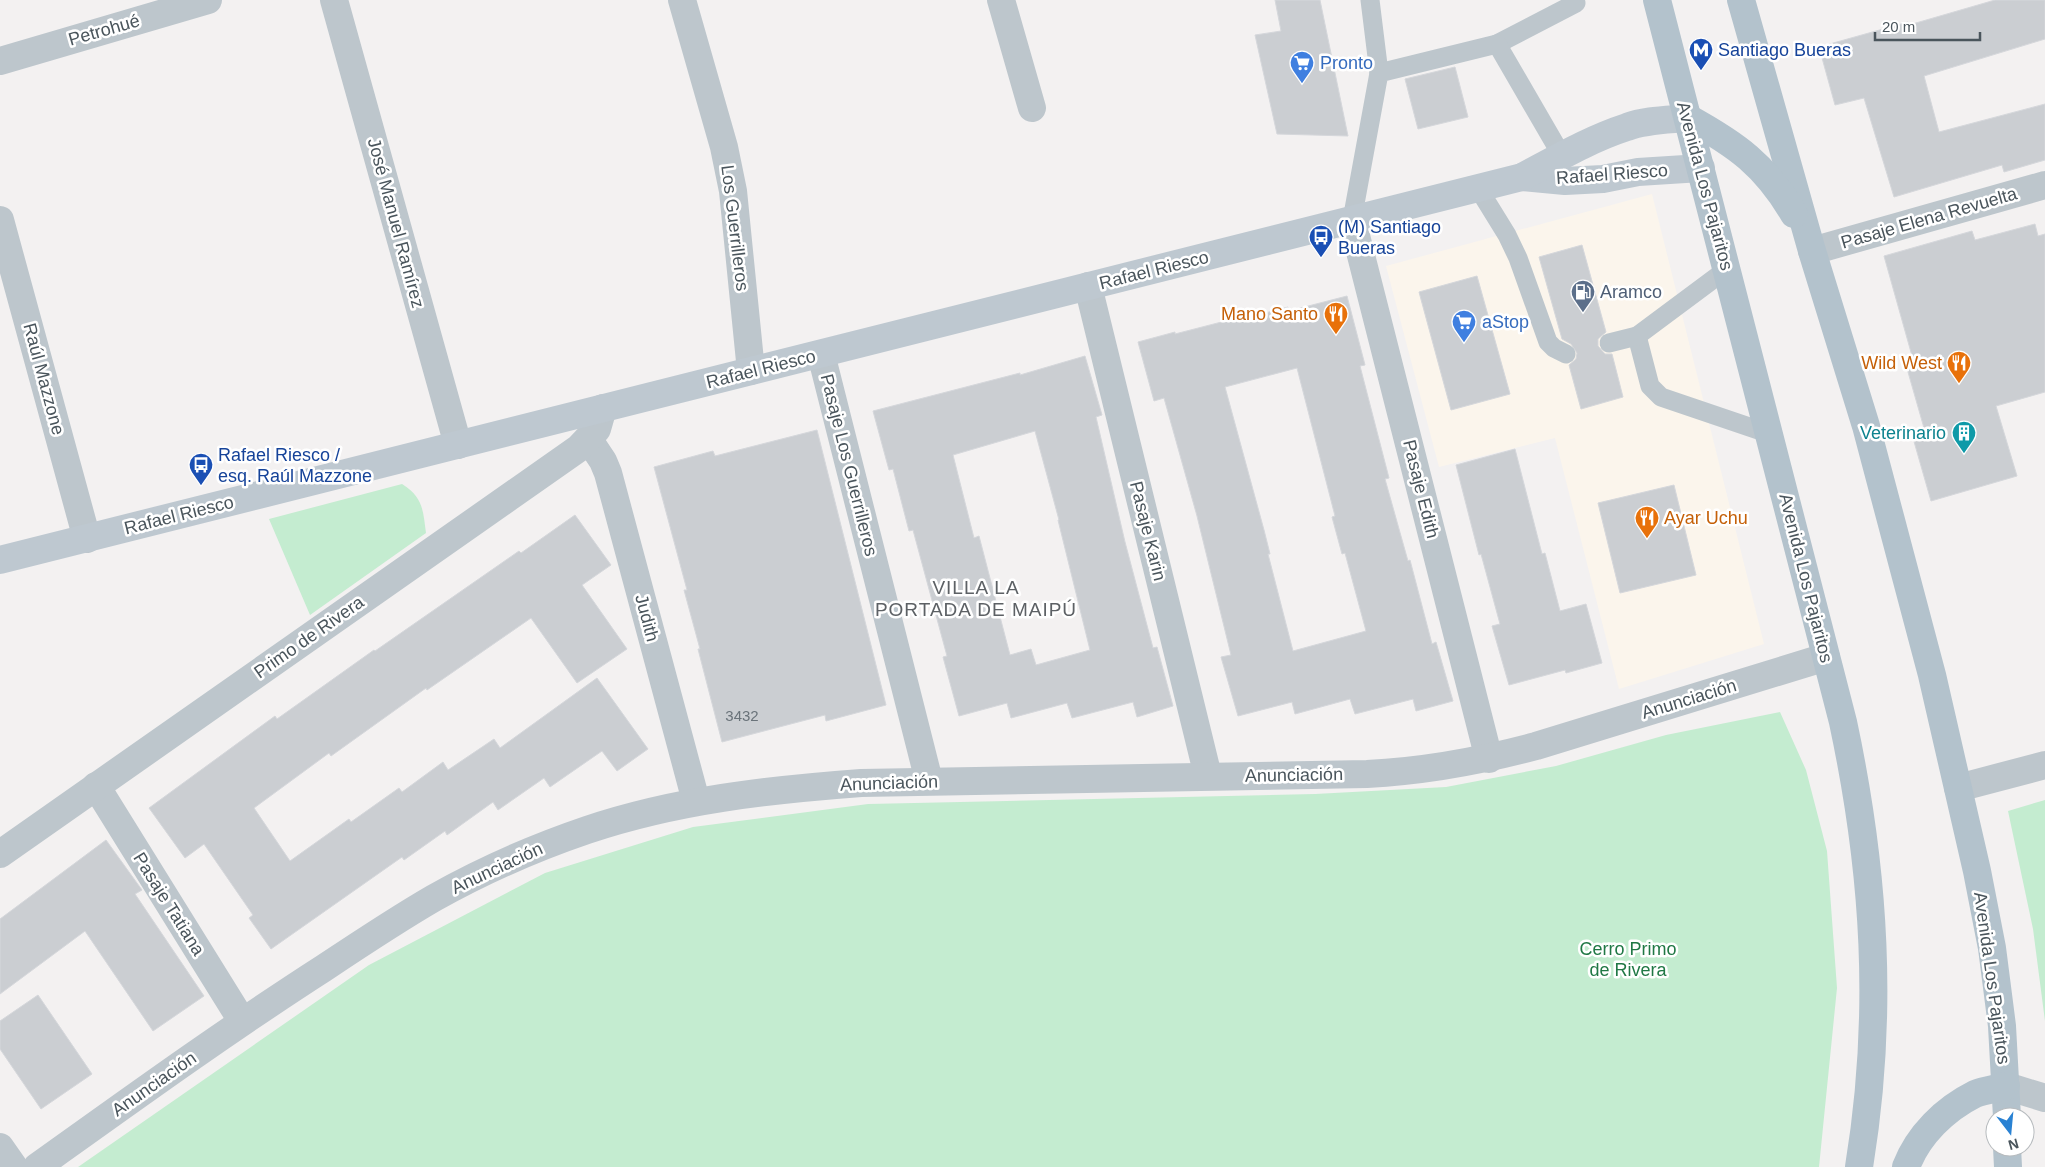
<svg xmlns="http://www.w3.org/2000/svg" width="2045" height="1167" font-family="Helvetica,sans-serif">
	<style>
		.commercial { fill: #fbf5ec }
		.green { fill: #c4ecd0 }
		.building { fill: #cbced2; stroke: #d5d7db; fill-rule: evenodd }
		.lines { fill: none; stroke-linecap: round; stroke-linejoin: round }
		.service { stroke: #bdc6cc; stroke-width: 19 }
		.minor { stroke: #bdc6cc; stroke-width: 28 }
		.tertiary { stroke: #bdc6cc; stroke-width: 28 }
		.secondary { stroke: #bec8d0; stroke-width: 28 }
		.primary { stroke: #b3c2cc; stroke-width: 28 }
		.labels { text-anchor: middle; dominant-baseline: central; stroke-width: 5; stroke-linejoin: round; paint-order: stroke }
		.number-label { font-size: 15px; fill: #6a737a }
		.street-label { font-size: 18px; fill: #4a555c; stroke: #fff }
		.transit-label { font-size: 18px; fill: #164399; stroke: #fff; text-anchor: start }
		.shop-label { font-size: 18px; fill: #366cbe; stroke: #fff; text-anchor: start }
		.service-label { font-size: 18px; fill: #4e5e75; stroke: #fff; text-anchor: start }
		.food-label { font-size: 18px; fill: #c56008; stroke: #fff; text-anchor: end }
		.culture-label { font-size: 18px; fill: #0d838f; stroke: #fff; text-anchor: end }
		.park-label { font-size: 18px; fill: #207845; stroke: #fff }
		.neighbourhood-label { font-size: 19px; letter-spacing: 1px; fill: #5d6165; stroke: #fff }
	</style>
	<rect width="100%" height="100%" fill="#f3f1f1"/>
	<path class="commercial" d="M1652 194 1764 644 1619 689 1555 438 1439 467 1386 266Z"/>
	<g class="green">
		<path d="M402 484C423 497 423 510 426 533L310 615 269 519Z"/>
		<path d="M1780 712 1806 770 1827 851 1837 988 1819 1167H78L369 965 545 873 693 827 868 804 1315 794 1446 787 1556 766 1666 735Z"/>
		<path d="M2045 800V1021L2033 929 2008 811Z"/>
	</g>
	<g class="building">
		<path d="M1275 0H1320L1348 136 1277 134 1255 35 1281 31Z"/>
		<path d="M1995 0H2045V39L1924 76 1939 132 2045 104V160L2004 172 2002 165 1894 197 1864 98 1835 105 1819 47 1908 22 1909 25Z"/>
		<path d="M1455 67 1468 117 1418 129 1405 79Z"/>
		<path d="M2035 224 2038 236 2045 234V392L1996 406 2017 476 1931 501 1911 431 1924 428 1906 365 1914 363 1884 256 1972 231 1975 240Z"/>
		<path d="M1582 245 1606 332 1598 339V346L1605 354H1612L1623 397 1581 409 1569 365 1576 359 1577 353 1571 344 1562 339 1539 257Z"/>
		<path d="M1477 276 1510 394 1451 410 1419 292Z"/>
		<path d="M1347 296 1365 365 1360 366 1389 478 1385 479 1408 561 1410 560 1432 644 1436 642 1453 701 1416 711 1413 699 1355 714 1350 699 1295 714 1292 702 1238 716 1221 657 1231 655 1197 516 1164 398 1154 401 1138 342 1175 332V334L1237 318 1238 320 1288 307 1289 311ZM1297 368 1335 516 1332 517 1342 554 1345 553 1366 631 1293 651 1268 554H1270L1264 530 1225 387Z"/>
		<path d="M1085 356 1102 415 1096 417 1125 542 1153 648 1157 647 1173 706 1137 717 1133 702 1072 718 1067 703 1011 718 1007 703 959 716 943 657 947 656 913 530 909 531 893 469 889 470 873 411 1020 373V375ZM1035 431 1059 520H1058L1090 650 1036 665 1031 649 1010 655 979 536 974 538 953 455Z"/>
		<path d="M817 430 886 705 826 721 825 715 722 742 698 649H700L684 590H687L654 467 713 451 715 456Z"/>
		<path d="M1515 449 1542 554 1545 553 1560 611 1586 604 1602 663 1566 673 1565 670 1509 685 1492 626 1500 624 1481 554 1479 555 1456 465Z"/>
		<path d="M1674 485 1696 575 1620 593 1598 503Z"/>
		<path d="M575 515 611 565 582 585 627 649 577 683 531 618 427 690 426 688 331 756 329 753 254 808 290 861 349 819 351 822 399 788 402 792 443 762 448 770 494 739 500 748 597 678 648 749 617 771 602 751 550 787 544 778 498 810 493 802 447 835 445 831 404 860 402 857 271 949 249 918 253 915 204 844 185 858 149 808 275 716 277 719 374 650 375 651 519 551 521 553Z"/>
		<path d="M106 840 142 890 135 894 204 996 153 1031 85 931 0 994V919Z"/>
		<path d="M38 995 92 1074 41 1109 0 1049V1021Z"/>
	</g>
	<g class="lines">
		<g class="service">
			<path d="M1370 0 1379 73"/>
			<path d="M1497 44 1576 3 1575 0"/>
			<path d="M1478 188 1507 235 1518 258 1548 342 1554 348 1566 354"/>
			<path d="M1352 220 1379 73 1497 44 1562 156"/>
			<path d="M1637 336 1650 386 1661 397 1770 434"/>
			<path d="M1609 343 1637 336 1727 269"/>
		</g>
		<g class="minor">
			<path d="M334 0 458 445"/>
			<path d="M682 0 724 147 733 191 751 371"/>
			<path d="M1001 0 1032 108"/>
			<path d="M0 61 208 0"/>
			<path d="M0 220 87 539"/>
			<path d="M1352 220 1489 759"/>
			<path d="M1812 251 2045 185"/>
			<path d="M1088 286 1208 776"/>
			<path d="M821 354 929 781"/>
			<path d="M589 440 603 461 608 473 696 801"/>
			<path d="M96 786 242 1021"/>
			<path d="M1958 788 2045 765"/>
			<path d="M0 1147 14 1167"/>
			<path d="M37 1167C132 1099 226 1031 324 968 360 944 396 920 434 898 482 871 534 848 587 830 676 800 768 790 861 783L1367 774C1425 771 1480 761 1536 746L1826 657"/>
		</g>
		<g class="tertiary">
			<path d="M0 854 579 448 597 429 603 408"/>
			<path d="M2006 1086 2045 1098"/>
		</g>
		<g class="secondary">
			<path d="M1522 177 1565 181 1603 179 1638 172 1701 168"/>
			<path d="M0 560 1522 177C1556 159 1590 139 1627 127 1646 120 1667 120 1688 118"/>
		</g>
		<g class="primary">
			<path d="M1657 0 1843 722C1875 872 1884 1015 1859 1167"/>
			<path d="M1741 0 1812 251 1866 426 1932 675 1977 871 1992 948 2002 1026 2007 1117"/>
			<path d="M1688 118C1737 145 1765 165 1794 214"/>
			<path d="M2007 1147 2008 1167"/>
			<path d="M1906 1167C1918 1135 1945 1109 1975 1094 1985 1090 1996 1089 2006 1086"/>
		</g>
	</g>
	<defs>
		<symbol id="metro-pin" viewBox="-11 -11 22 30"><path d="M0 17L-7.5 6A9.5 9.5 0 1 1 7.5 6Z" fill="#1a4fb4" stroke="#fff"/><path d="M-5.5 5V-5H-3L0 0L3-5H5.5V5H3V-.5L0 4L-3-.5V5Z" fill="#fff"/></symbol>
		<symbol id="supermarket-pin" viewBox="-11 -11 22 30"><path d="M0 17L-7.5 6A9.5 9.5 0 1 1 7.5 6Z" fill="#3f7fe0" stroke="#fff"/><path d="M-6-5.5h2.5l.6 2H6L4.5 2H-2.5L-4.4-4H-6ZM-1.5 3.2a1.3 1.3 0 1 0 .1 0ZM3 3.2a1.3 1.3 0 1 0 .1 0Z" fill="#fff"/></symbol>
		<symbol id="bus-pin" viewBox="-11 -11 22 30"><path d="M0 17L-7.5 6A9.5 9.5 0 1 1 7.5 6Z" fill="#1a4fb4" stroke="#fff"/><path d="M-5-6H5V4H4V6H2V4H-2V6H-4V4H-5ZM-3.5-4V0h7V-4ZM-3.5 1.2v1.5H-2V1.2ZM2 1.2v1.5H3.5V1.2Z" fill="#fff"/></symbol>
		<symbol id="fuel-pin" viewBox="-11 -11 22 30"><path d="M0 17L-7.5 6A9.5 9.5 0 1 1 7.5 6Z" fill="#5c6f8a" stroke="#fff"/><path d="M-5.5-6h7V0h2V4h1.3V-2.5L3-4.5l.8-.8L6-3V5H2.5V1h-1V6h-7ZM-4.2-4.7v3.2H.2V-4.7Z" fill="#fff"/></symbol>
		<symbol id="restaurant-pin" viewBox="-11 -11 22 30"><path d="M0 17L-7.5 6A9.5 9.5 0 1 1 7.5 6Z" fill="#e8710a" stroke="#fff"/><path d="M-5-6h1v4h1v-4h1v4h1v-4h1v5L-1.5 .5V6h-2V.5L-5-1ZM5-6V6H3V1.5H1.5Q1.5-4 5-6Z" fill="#fff"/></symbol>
		<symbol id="building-pin" viewBox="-11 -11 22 30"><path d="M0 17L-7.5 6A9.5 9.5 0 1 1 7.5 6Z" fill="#0f9aa8" stroke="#fff"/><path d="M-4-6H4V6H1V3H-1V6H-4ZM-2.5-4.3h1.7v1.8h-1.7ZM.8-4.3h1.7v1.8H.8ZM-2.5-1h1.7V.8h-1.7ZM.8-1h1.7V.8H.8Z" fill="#fff"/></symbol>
	</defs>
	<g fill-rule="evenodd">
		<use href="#metro-pin" x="1687" y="36" width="28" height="38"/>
		<use href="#supermarket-pin" x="1288" y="49" width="28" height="38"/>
		<use href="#bus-pin" x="1307" y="223" width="28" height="38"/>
		<use href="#fuel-pin" x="1569" y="278" width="28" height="38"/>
		<use href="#restaurant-pin" x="1322" y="300" width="28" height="38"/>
		<use href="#supermarket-pin" x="1450" y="308" width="28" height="38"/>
		<use href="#restaurant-pin" x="1945" y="349" width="28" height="38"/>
		<use href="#building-pin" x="1950" y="419" width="28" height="38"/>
		<use href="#bus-pin" x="187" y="451" width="28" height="38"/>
		<use href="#restaurant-pin" x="1633" y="504" width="28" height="38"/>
	</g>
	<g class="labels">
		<g class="number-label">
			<text x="742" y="715">3432</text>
		</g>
		<g class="street-label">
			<text transform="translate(104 30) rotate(-16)">Petrohué</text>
			<text transform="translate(1612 174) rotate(-4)">Rafael Riesco</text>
			<text transform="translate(1705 186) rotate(75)">Avenida Los Pajaritos</text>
			<text transform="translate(1929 218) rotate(-16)">Pasaje Elena Revuelta</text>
			<text transform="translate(396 223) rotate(75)">José Manuel Ramírez</text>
			<text transform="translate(735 228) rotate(83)">Los Guerrilleros</text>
			<text transform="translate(1154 270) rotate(-14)">Rafael Riesco</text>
			<text transform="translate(761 369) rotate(-14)">Rafael Riesco</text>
			<text transform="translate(44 379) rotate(75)">Raúl Mazzone</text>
			<text transform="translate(849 465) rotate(76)">Pasaje Los Guerrilleros</text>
			<text transform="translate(1421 489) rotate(76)">Pasaje Edith</text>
			<text transform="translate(179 515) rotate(-14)">Rafael Riesco</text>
			<text transform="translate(1148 531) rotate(76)">Pasaje Karin</text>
			<text transform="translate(1806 578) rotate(76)">Avenida Los Pajaritos</text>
			<text transform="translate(647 618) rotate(75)">Judith</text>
			<text transform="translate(309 637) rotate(-35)">Primo de Rivera</text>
			<text transform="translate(1689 699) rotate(-17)">Anunciación</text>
			<text transform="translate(1294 775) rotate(-1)">Anunciación</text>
			<text transform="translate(889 783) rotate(-2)">Anunciación</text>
			<text transform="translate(497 868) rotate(-25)">Anunciación</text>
			<text transform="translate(169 904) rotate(58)">Pasaje Tatiana</text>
			<text transform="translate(1992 978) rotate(82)">Avenida Los Pajaritos</text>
			<text transform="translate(154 1084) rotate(-35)">Anunciación</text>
		</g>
		<g class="transit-label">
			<text x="1718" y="50">Santiago Bueras</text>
			<text x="1338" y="227">(M) Santiago<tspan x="1338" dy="21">Bueras</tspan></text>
			<text x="218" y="455">Rafael Riesco /<tspan x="218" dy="21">esq. Raúl Mazzone</tspan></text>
		</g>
		<g class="shop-label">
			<text x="1320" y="63">Pronto</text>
			<text x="1482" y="322">aStop</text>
		</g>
		<g class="service-label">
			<text x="1600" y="292">Aramco</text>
		</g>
		<g class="food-label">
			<text x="1318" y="314">Mano Santo</text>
			<text x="1942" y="363">Wild West</text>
			<text x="1664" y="518" text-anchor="start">Ayar Uchu</text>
		</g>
		<g class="culture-label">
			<text x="1946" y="433">Veterinario</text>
		</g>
		<g class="park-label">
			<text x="1628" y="949">Cerro Primo<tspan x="1628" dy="21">de Rivera</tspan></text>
		</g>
		<g class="neighbourhood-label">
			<text x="976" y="587">VILLA LA<tspan x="976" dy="22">PORTADA DE MAIPÚ</tspan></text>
		</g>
	</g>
	<g transform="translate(2010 1132) rotate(164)"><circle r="24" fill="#ffffff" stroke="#b7bbbe"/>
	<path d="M0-4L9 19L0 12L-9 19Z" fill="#2a82d3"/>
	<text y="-8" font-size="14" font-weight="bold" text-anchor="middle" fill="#4a555c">N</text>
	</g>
	<path d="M1875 32v8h105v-8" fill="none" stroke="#4a555c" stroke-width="2.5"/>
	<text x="1882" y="32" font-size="15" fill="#4a555c" stroke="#ffffff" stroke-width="4" paint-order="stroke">20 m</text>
</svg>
